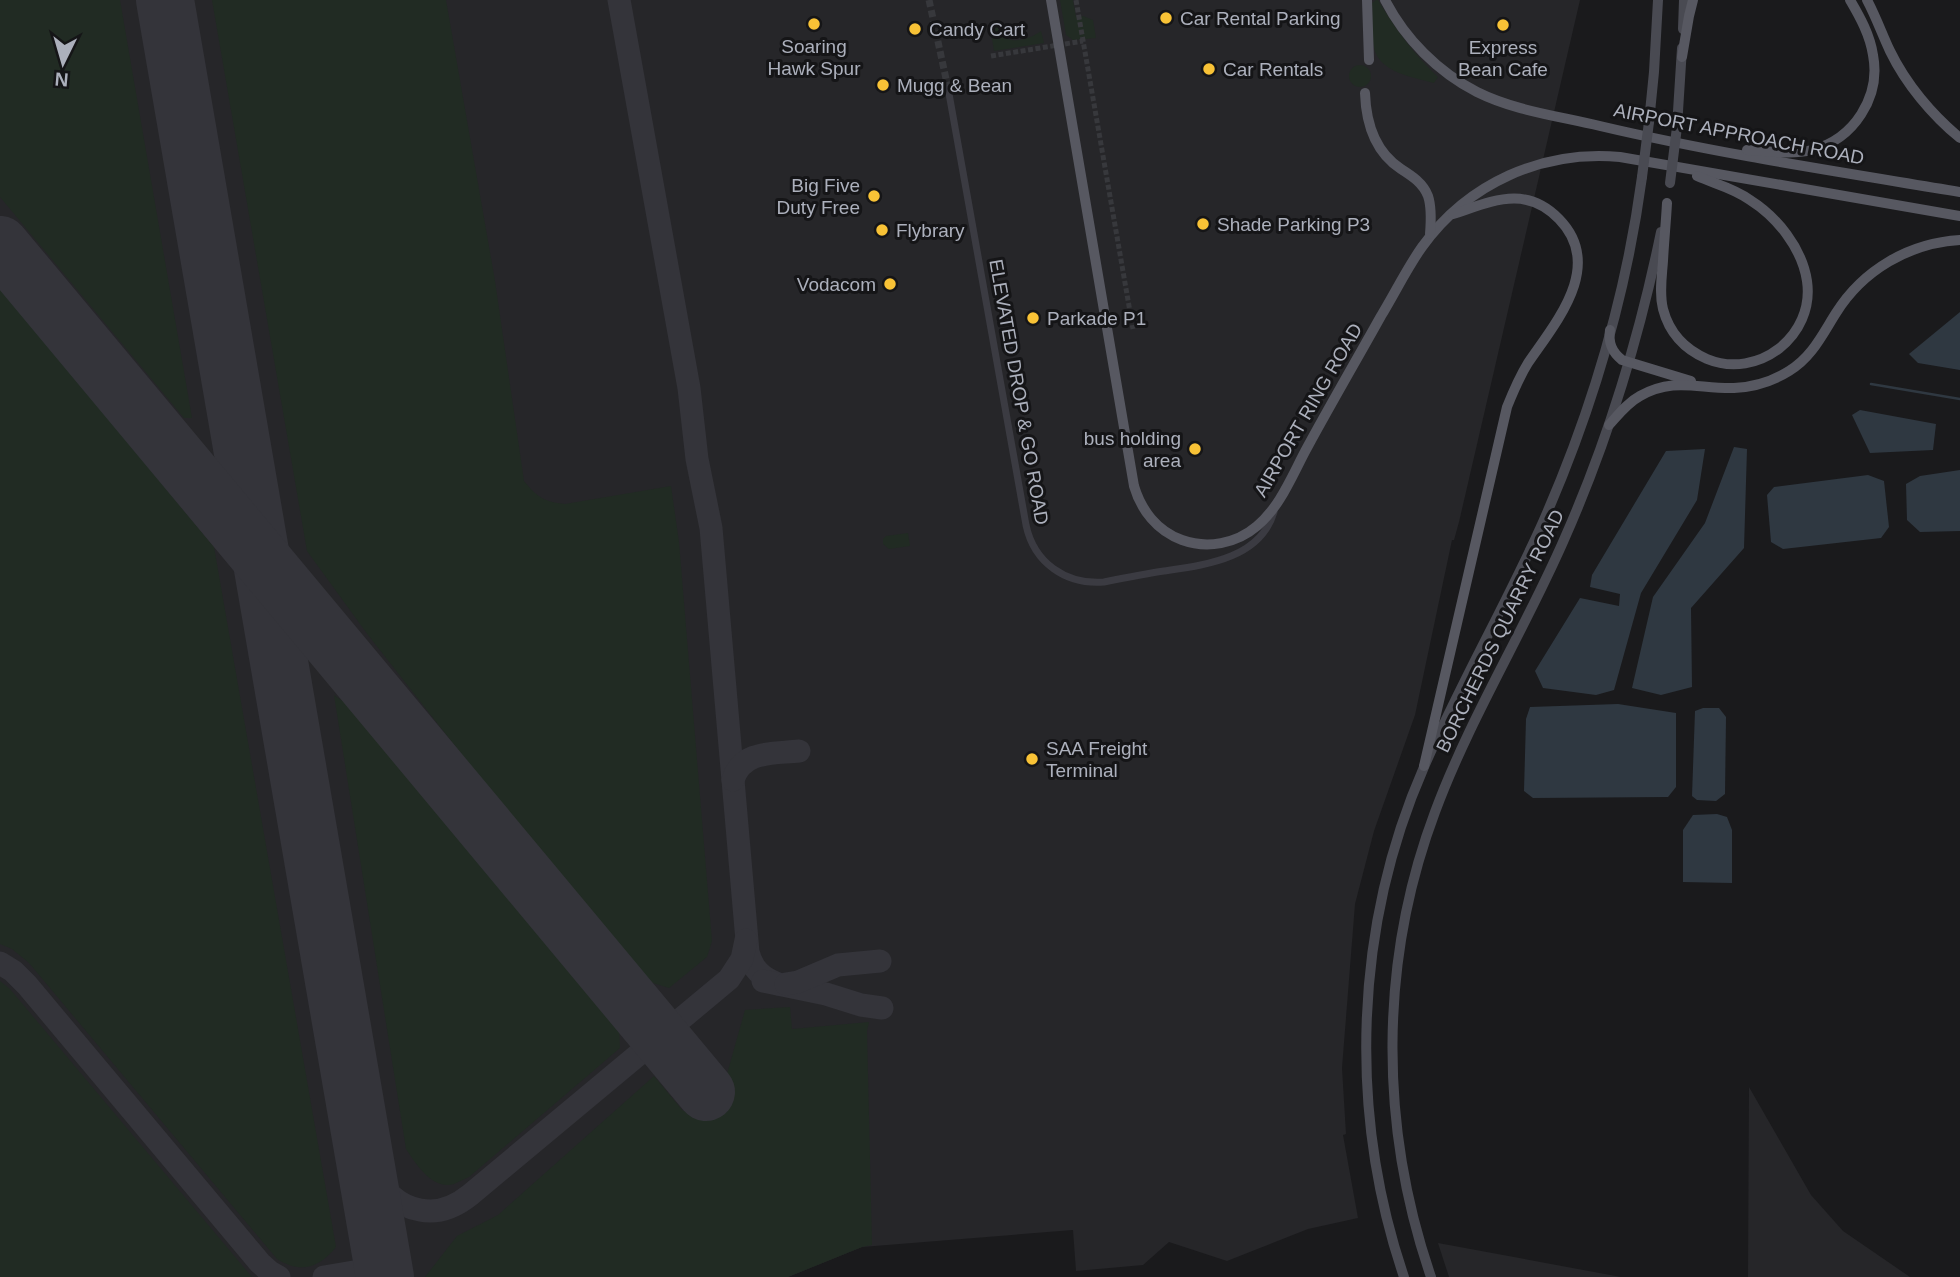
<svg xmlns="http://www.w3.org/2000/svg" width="1960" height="1277" font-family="Arial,sans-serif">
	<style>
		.built { fill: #262629 }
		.green { fill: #212b23 }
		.water { fill: #2f3841 }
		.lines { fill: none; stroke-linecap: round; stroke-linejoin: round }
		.stream { stroke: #2f3841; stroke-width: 2.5 }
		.taxiway { stroke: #34343a; stroke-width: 23 }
		.runway { stroke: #34343a; stroke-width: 58 }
		.pedestrian-tunnel { stroke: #37383c; stroke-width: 5; stroke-dasharray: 5 2.5; stroke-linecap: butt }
		.minor-tunnel { stroke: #37383c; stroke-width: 7; stroke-dasharray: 7 3.5; stroke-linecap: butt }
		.minor { stroke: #3b3b42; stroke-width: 7 }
		.secondary { stroke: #494a52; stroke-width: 10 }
		.primary { stroke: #575861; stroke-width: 10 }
		.secondary-bridge { stroke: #494a52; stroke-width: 10 }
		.poi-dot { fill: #f8c236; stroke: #151517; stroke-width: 2.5 }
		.labels { text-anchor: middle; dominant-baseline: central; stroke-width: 6; stroke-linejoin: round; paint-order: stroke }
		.poi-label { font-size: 19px; fill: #acb0bc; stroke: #151517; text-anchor: start }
		.street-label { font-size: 19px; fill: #acb0bc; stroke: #151517 }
	</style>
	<rect width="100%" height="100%" fill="#1a1a1c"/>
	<g class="built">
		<path d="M0 0H1580L1459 522 1454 540H1452L1415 715 1374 831 1355 904 1342 1068 1346 1134 1343 1135 1358 1218 1308 1229 1227 1261 1169 1242 1143 1265 1076 1271 1073 1230 862 1247 788 1277H0Z"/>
		<path d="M1749 1087 1811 1195 1843 1231 1910 1277H1748Z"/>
		<path d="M1438 1243 1621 1277H1449Z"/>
	</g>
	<g class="green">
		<path d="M0 0H120L192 418H184L0 197Z"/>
		<path d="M212 0H446L495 281 524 481C537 497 544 502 565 504L671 486 679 542 712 941 707 957 669 988 653 983 609 942 368 635 307 551Z"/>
		<path d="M1060 0H1073L1076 17 1083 16 1093 20 1096 38 1073 40 1066 35Z"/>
		<path d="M1376 0H1378C1397 31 1412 52 1438 77L1434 83C1413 77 1380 73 1374 48 1371 34 1373 17 1372 3Z"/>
		<path d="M998 25C1000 30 1002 37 1008 39 1018 43 1033 37 1041 31L1044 43 994 51 990 26Z"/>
		<circle cx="1360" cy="76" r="11"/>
		<path d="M0 287 214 547 336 1247C319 1268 301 1274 277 1259L29 963 12 949 0 944Z"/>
		<path d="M908 533 910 546 889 549 883 544V539L886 536Z"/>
		<path d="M334 695 347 704 619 1029 620 1048 469 1177C464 1179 459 1182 454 1184 432 1190 417 1165 406 1149Z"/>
		<path d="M0 981 10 989 252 1277H0Z"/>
		<path d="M790 1007 792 1029 869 1022 867 1031 872 1245 862 1247 788 1277H425L457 1236 498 1215 654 1076 683 1111 727 1074 745 1010Z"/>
	</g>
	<g class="water">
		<path d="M1960 312V370L1918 363 1909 354Z"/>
		<path d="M1860 410 1936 424 1933 450 1870 453 1852 415Z"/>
		<path d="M1734 447 1747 449 1744 548 1691 608 1692 687 1661 695 1632 688 1653 597 1705 523Z"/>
		<path d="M1705 449 1697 500 1641 593 1614 690 1596 695 1543 688 1535 671 1580 598 1619 606 1620 594 1590 587 1592 575 1666 451Z"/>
		<path d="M1960 470V531L1920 532 1907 520 1906 484 1920 476Z"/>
		<path d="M1868 475 1884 481 1889 527 1881 538 1783 549 1771 542 1767 495 1774 487Z"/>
		<path d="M1618 704 1676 713V787L1668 797 1533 798 1524 791 1526 719 1530 707Z"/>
		<path d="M1703 708H1719L1726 717 1725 794 1716 801 1697 800 1692 796 1695 711Z"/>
		<path d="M1717 814 1727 817 1732 830V883L1683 882V830L1693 815Z"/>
	</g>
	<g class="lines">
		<path class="stream" d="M1871 384 1960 399"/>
		<g class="taxiway">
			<path d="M619 0 689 388 697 459 711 528 748 952C752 969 762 978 778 984"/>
			<path d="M733 780C742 750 773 754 799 751"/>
			<path d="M0 963 13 971 27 985 260 1263 270 1272 279 1277"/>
			<path d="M763 981 826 994 861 1005 882 1008"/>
			<path d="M786 984 798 982 838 965 880 961"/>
			<path d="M351 1081C360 1125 365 1200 420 1210 439 1214 455 1207 470 1195L729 979 742 959 746 940"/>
			<path d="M324 1277 383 1267"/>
		</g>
		<g class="runway">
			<path d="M165 0 385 1277"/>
			<path d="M0 245 706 1092"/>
		</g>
		<g class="pedestrian-tunnel">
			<path d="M1076 0 1133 329"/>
			<path d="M991 56 1083 41"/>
		</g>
		<path class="minor-tunnel" d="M929 0 948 88"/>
		<path class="minor" d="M948 88 1026 525C1034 563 1066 585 1104 582 1124 578 1144 574 1164 571 1205 565 1260 559 1274 512"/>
		<g class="secondary">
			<path d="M1683 29 1684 0"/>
			<path d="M1649 122 1654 72 1658 0"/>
			<path d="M1677 127 1682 48"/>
			<path d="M1404 1277C1348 1112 1354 927 1424 767 1460 684 1506 605 1543 522 1591 413 1626 296 1642 177"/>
			<path d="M1431 1277C1379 1126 1379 961 1435 812 1470 718 1523 633 1563 542 1607 443 1639 339 1661 232"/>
		</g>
		<g class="primary">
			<path d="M1051 0 1134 486C1141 510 1157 531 1182 540 1207 549 1236 544 1257 526 1281 506 1293 473 1308 446 1332 402 1357 359 1381 316 1395 293 1407 268 1422 247 1468 183 1542 150 1620 157L1960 216"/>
			<path d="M1367 0 1369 60"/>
			<path d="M1385 0C1405 39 1438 72 1477 92 1515 111 1559 116 1600 126 1719 154 1840 172 1960 192"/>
			<path d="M1867 0C1876 17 1882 34 1890 51 1906 84 1932 115 1960 138"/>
			<path d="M1682 57 1689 16 1693 0"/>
			<path d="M1365 93C1366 123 1375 152 1401 169 1412 176 1423 183 1428 196 1432 208 1431 222 1430 234"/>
			<path d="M1747 150C1768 151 1791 155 1812 150 1854 139 1881 97 1873 55 1870 35 1860 17 1850 0"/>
			<path d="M1667 203C1666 222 1664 241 1663 261 1662 276 1659 293 1663 309 1669 332 1684 349 1707 359 1758 380 1815 336 1807 281 1802 248 1777 217 1750 200 1734 188 1715 184 1697 176"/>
			<path d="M1610 330C1608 343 1612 352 1622 360L1691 381"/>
			<path d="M1609 425C1618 415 1627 403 1640 396 1674 377 1698 389 1734 388 1754 387 1773 381 1789 371 1812 357 1822 335 1836 313 1863 270 1909 243 1960 240"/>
			<path d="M1424 766 1507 407C1513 392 1520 376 1528 363 1556 322 1605 266 1559 219 1525 184 1491 202 1453 214"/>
		</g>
		<g class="secondary-bridge">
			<path d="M1642 177 1649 122"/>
			<path d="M1670 183 1677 127"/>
		</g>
	</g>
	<g class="poi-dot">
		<circle cx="1166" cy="18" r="7"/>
		<circle cx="814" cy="24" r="7"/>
		<circle cx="1503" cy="25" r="7"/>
		<circle cx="915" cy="29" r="7"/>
		<circle cx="1209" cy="69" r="7"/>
		<circle cx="883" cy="85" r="7"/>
		<circle cx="874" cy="196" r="7"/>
		<circle cx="1203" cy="224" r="7"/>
		<circle cx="882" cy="230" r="7"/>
		<circle cx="890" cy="284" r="7"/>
		<circle cx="1033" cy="318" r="7"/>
		<circle cx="1195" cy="449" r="7"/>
		<circle cx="1032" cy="759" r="7"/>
	</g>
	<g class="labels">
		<g class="poi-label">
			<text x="1180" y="18">Car Rental Parking</text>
			<text x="929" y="29">Candy Cart</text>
			<text x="814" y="46" text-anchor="middle">Soaring<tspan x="814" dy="22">Hawk Spur</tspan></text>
			<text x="1503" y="47" text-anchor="middle">Express<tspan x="1503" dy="22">Bean Cafe</tspan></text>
			<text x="1223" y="69">Car Rentals</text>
			<text x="897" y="85">Mugg &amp; Bean</text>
			<text x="860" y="185" text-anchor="end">Big Five<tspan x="860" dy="22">Duty Free</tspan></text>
			<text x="1217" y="224">Shade Parking P3</text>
			<text x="896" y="230">Flybrary</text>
			<text x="876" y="284" text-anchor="end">Vodacom</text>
			<text x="1047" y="318">Parkade P1</text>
			<text x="1181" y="438" text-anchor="end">bus holding<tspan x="1181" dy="22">area</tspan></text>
			<text x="1046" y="748">SAA Freight<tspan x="1046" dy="22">Terminal</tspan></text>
		</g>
		<g class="street-label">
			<text transform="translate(1739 134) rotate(11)">AIRPORT APPROACH ROAD</text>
			<text transform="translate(1019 392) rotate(80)">ELEVATED DROP &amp; GO ROAD</text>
			<text transform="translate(1308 410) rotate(-60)">AIRPORT RING ROAD</text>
			<text transform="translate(1500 631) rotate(-64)">BORCHERDS QUARRY ROAD</text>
		</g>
	</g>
	<g transform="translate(63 63) rotate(185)" stroke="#151517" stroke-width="5" paint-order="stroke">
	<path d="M0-5L12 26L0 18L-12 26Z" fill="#acb0bc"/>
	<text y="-10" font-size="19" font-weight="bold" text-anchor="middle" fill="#acb0bc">N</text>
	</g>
</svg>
